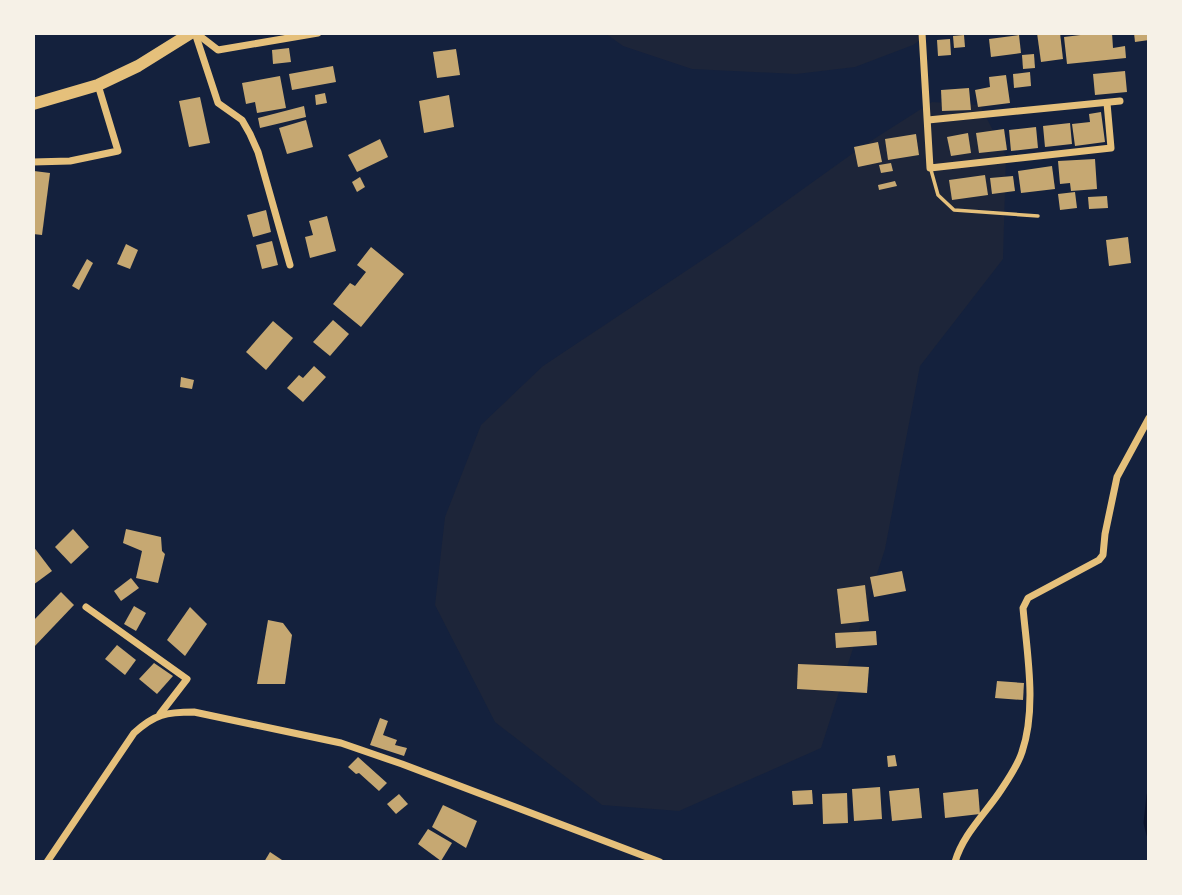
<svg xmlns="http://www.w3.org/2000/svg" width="1182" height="895" font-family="'PT Serif',serif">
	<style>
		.green { fill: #1d2539 }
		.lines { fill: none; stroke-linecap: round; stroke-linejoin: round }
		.stream { stroke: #0b132b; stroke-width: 5 }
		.building { fill: #c6a872 }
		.service { stroke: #e5c07b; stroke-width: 3.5 }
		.minor { stroke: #e5c07b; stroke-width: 7 }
		.primary { stroke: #e5c07b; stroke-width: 12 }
	</style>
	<rect width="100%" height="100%" fill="#14213d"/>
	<g class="green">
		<path d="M605 33H931L913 45 855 67 796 74 692 69 623 46Z"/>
		<path d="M932 102 980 105 1006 156 1003 259 920 366 885 549 821 748 679 811 602 805 495 722 435 605 445 517 481 425 543 366 728 243 863 146Z"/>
	</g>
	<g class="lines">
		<path class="stream" d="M1149 795 1146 823 1149 835"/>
	</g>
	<g class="building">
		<path d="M1037 33H1060L1063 59 1041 62Z"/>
		<path d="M1097 33H1112L1113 48 1125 46 1126 58 1067 64 1064 37Z"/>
		<path d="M1134 33H1149V40L1135 42Z"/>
		<path d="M964 35 965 47 954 48 953 36Z"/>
		<path d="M1019 35 1021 53 991 57 989 39Z"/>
		<path d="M950 39 951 55 938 56 937 40Z"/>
		<path d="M289 48 291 62 273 64 272 50Z"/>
		<path d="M456 49 460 75 437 78 433 52Z"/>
		<path d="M1034 54 1035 68 1023 69 1022 55Z"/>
		<path d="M333 66 336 82 292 90 289 74Z"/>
		<path d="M1125 71 1127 92 1095 95 1093 74Z"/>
		<path d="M1030 72 1031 86 1014 88 1013 74Z"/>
		<path d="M1006 75 1010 103 978 107 975 90 990 87 989 77Z"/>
		<path d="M280 76 286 108 257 113 255 102 246 104 242 83Z"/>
		<path d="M969 88 971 110 942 111 941 90Z"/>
		<path d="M325 93 327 103 316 105 315 95Z"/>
		<path d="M449 95 454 127 424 133 419 101Z"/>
		<path d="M200 97 210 143 189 147 179 101Z"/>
		<path d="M304 106 306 117 260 128 258 118Z"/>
		<path d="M1101 112 1105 142 1075 146 1072 124 1090 122 1089 114Z"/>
		<path d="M306 120 313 147 287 154 279 128Z"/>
		<path d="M1070 123 1072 144 1045 147 1043 126Z"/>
		<path d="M1036 127 1038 148 1011 151 1009 130Z"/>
		<path d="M1004 129 1007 150 979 153 976 133Z"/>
		<path d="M968 133 971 153 951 156 947 137Z"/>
		<path d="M916 134 919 155 888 160 885 139Z"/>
		<path d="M380 139 388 157 357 172 348 155Z"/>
		<path d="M878 142 882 162 858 167 854 147Z"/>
		<path d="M1095 159 1097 189 1071 191 1070 183 1060 184 1058 161Z"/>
		<path d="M891 163 893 171 881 173 879 165Z"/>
		<path d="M1052 166 1055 189 1021 193 1018 171Z"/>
		<path d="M34 171 50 173 42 235 33 234Z"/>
		<path d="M985 175 988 195 952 200 949 180Z"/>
		<path d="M1013 176 1015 191 992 194 990 178Z"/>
		<path d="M360 177 365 187 357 192 352 182Z"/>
		<path d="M895 181 897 186 879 190 878 185Z"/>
		<path d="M1075 192 1077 208 1060 210 1058 194Z"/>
		<path d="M1107 196 1108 208 1089 209 1088 197Z"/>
		<path d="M266 210 271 232 253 237 247 215Z"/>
		<path d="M327 216 336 251 310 258 305 237 313 235 309 221Z"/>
		<path d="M1128 237 1131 263 1109 266 1106 240Z"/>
		<path d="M272 241 278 265 262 269 256 245Z"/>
		<path d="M126 244 138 250 130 269 117 264Z"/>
		<path d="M371 247 404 274 361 327 333 304 350 283 355 286 366 272 357 265Z"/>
		<path d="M87 259 93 263 79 290 72 286Z"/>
		<path d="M333 320 349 334 330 356 313 342Z"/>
		<path d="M273 321 293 338 266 370 246 352Z"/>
		<path d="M314 366 326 377 303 402 287 388 299 375 303 378Z"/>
		<path d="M181 377 194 380 192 389 180 387Z"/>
		<path d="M73 529 89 547 71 564 55 547Z"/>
		<path d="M126 529 161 537 162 551 165 554 158 583 136 578 142 551 123 543Z"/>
		<path d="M33 546 52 571 33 585Z"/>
		<path d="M902 571 906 591 874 597 870 577Z"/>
		<path d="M131 578 139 588 121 601 114 591Z"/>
		<path d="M865 585 869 621 841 624 837 589Z"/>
		<path d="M61 592 74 605 33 648V621Z"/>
		<path d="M134 606 146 613 136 631 124 624Z"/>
		<path d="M190 607 207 624 185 656 167 640Z"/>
		<path d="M268 620 283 623 292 635 285 684H257Z"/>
		<path d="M876 631 877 645 836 648 835 633Z"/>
		<path d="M117 645 136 660 125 675 105 659Z"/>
		<path d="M154 663 173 676 157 694 139 679Z"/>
		<path d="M798 664 869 667 867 693 797 689Z"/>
		<path d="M997 681 1024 683 1023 700 995 698Z"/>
		<path d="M380 718 388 721 383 735 397 740 395 745 407 748 404 756 370 745Z"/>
		<path d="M895 755 897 766 888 767 887 756Z"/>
		<path d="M358 757 387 783 379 791 359 773 356 774 348 767Z"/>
		<path d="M880 787 882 819 854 821 852 789Z"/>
		<path d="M919 788 922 818 892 821 889 791Z"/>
		<path d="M978 789 980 814 945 818 943 793Z"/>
		<path d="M812 790 813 804 793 805 792 791Z"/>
		<path d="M847 793 848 823 823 824 822 794Z"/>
		<path d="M399 794 408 804 396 814 387 804Z"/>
		<path d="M443 805 477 821 466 848 432 827Z"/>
		<path d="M428 829 452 843 441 861 418 844Z"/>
		<path d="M270 852 285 862H264Z"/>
	</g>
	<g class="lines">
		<path class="service" d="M931 170 938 195 954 210 1038 216"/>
		<g class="minor">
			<path d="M195 33 218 103 242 120 250 134 258 152 290 265"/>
			<path d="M196 33 218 50 318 33"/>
			<path d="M922 33 930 168 1111 148 1107 103"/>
			<path d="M928 120 1120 101"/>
			<path d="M33 162 70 161 118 151 98 85"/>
			<path d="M86 607 187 679 160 714"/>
			<path d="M47 862 134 733C155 714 166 712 194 712L341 743 402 764 660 862"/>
			<path d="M955 862C963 834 986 813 1001 790 1009 778 1018 765 1022 752 1037 708 1027 653 1023 608L1028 598 1099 560 1103 555 1105 534 1117 477 1149 418"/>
		</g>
		<path class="primary" d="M33 104 98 85 138 66 191 33"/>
	</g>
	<rect width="1182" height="895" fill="none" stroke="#f6f1e7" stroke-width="70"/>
</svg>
